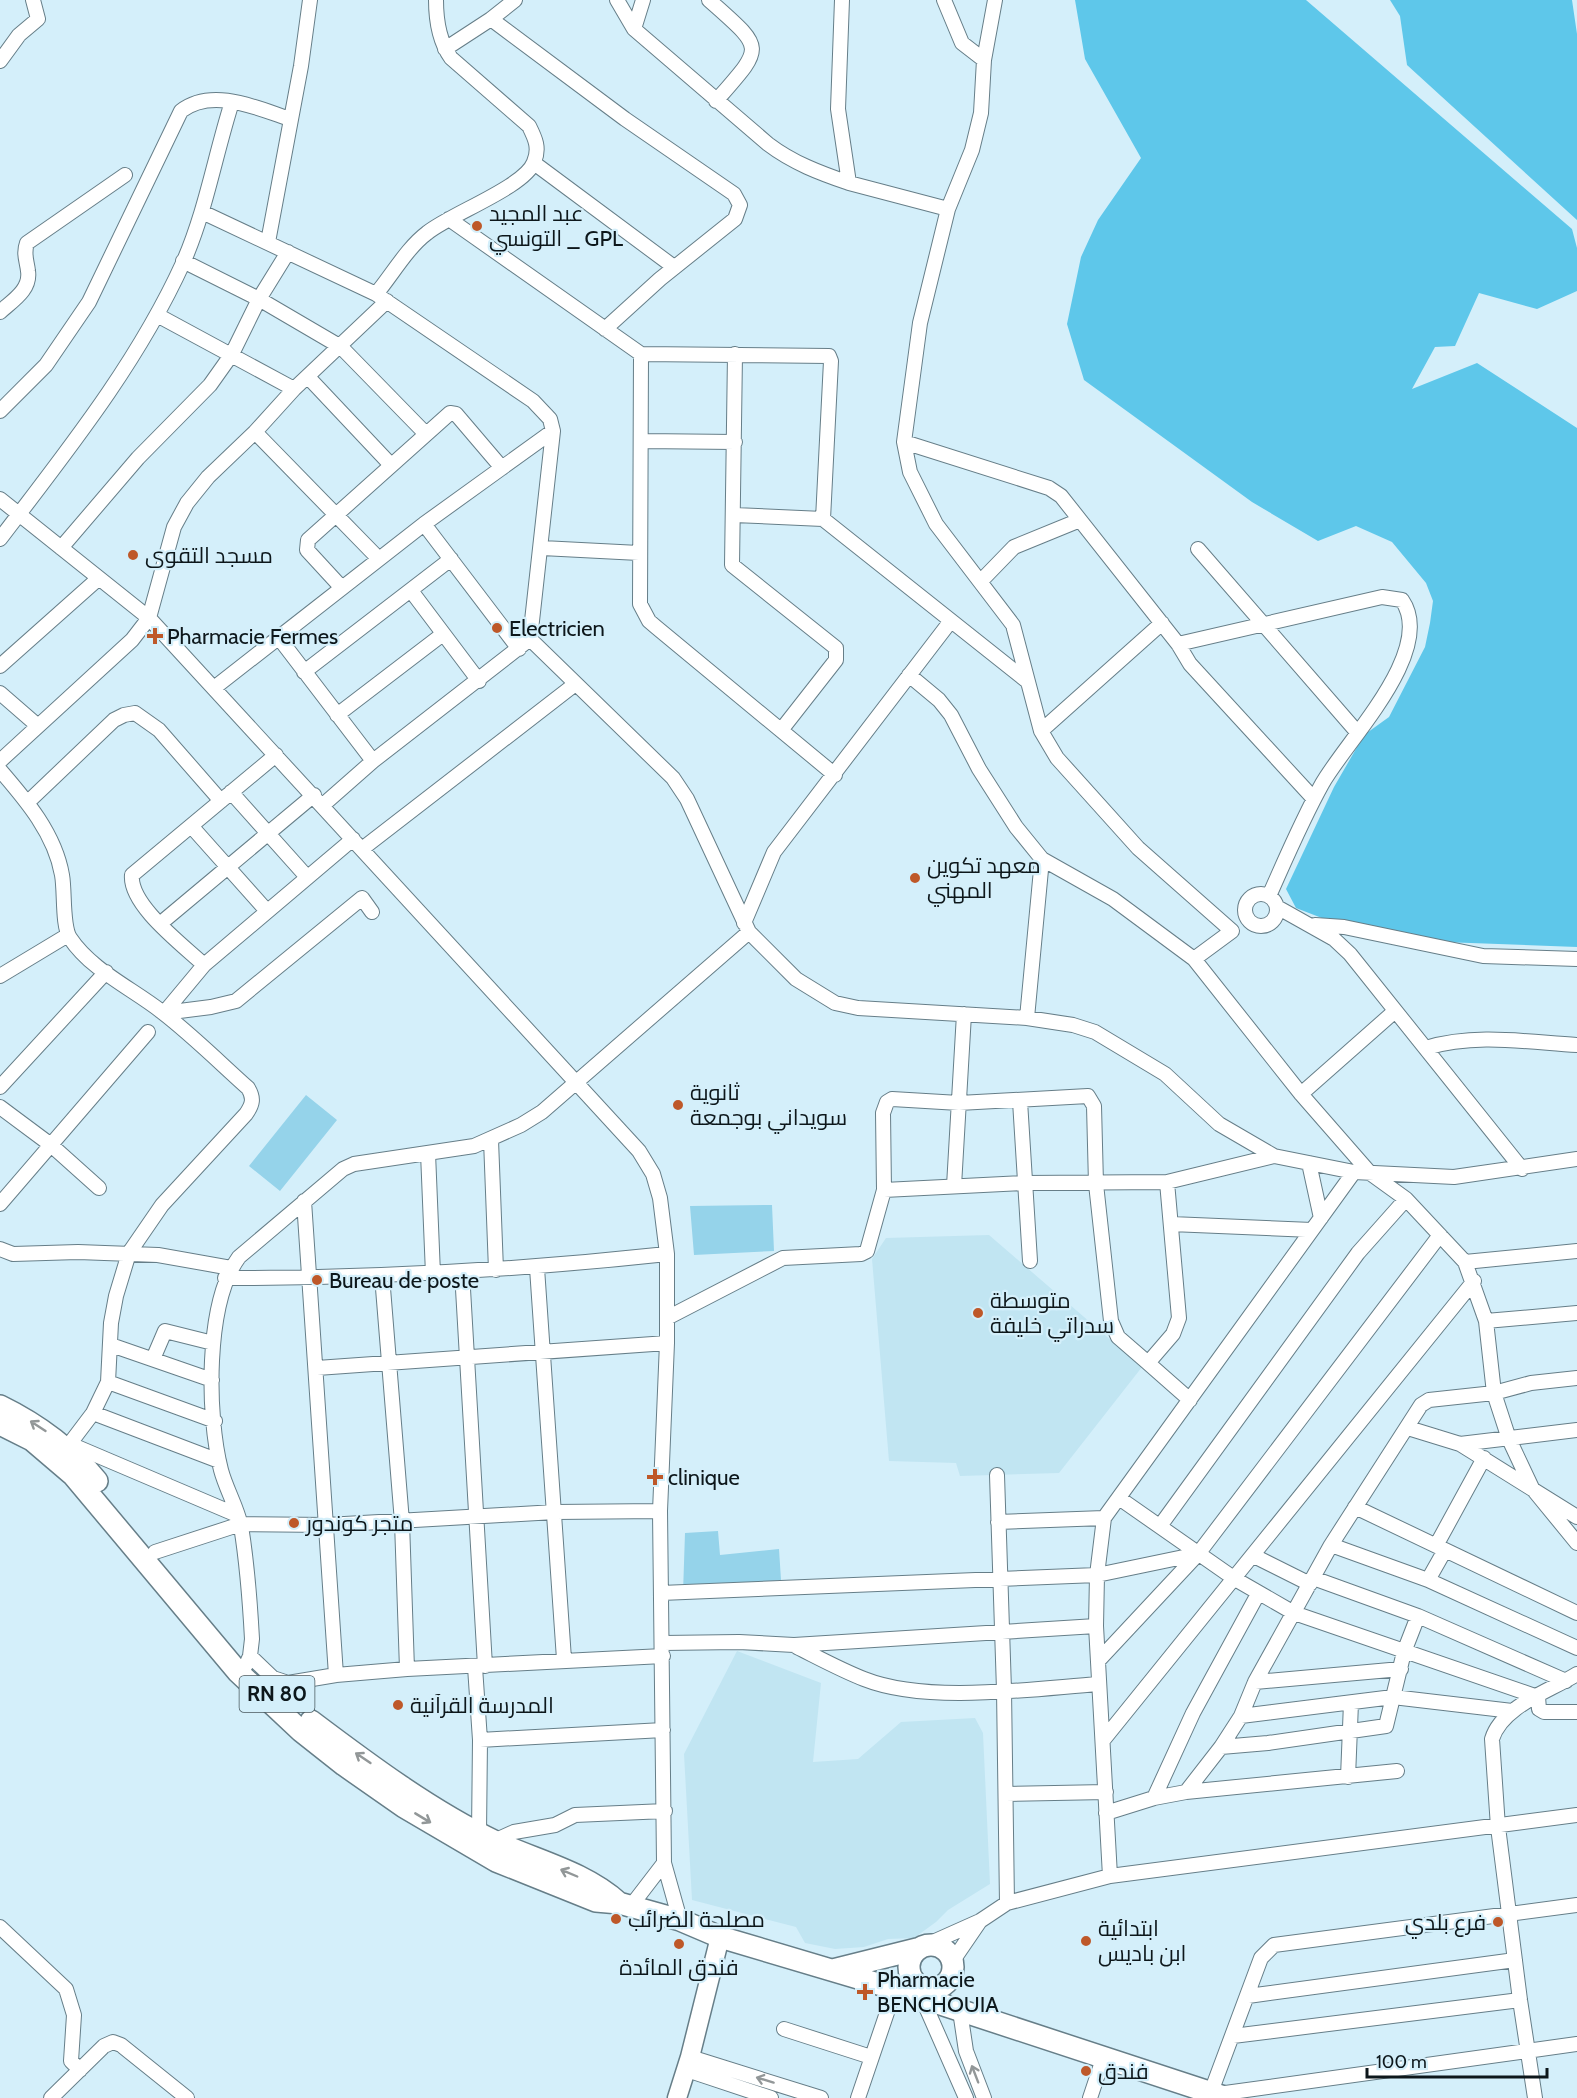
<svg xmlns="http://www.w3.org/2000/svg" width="1577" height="2098" font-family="Cabin,Cairo,sans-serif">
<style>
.built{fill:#c1e5f2}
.green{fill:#95d3ea}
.forest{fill:#5ec7ea}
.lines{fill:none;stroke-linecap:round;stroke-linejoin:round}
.street-casing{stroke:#667e88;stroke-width:16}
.secondary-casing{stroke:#667e88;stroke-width:21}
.primary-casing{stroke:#667e88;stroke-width:24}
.street{stroke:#fff;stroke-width:14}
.secondary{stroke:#fff;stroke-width:18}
.primary{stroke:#fff;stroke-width:21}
.oneway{stroke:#929798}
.poi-dot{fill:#be5829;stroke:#d4effa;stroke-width:2}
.labels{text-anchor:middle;stroke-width:4.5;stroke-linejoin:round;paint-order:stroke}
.shield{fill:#d4effa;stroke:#49585e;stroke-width:1.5}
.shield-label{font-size:21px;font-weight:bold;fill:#0d171b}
.poi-label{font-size:22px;fill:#0d171b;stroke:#d4effa;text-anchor:start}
</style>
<rect width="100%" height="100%" fill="#d4effa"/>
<!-- built -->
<path class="built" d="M 989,1235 L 1142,1367 L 1059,1473 L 960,1476 L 956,1463 L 889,1461 L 872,1259 L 886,1238 Z
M 737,1651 L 821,1683 L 813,1762 L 858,1759 L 901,1722 L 975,1718 L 983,1733 L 990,1884 L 948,1910 L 936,1922 L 914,1938 L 888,1939 L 864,1947 L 835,1949 L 805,1943 L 796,1927 L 692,1900 L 684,1754 Z"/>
<!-- green -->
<path class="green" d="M 306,1095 L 337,1120 L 280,1191 L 249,1166 Z
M 772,1205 L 774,1251 L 694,1255 L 690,1206 Z
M 718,1531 L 720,1555 L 779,1549 L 781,1580 L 683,1593 L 685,1533 Z"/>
<!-- forest -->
<path class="forest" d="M 1075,0 L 1306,0 L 1572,229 L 1577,248 L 1577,291 L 1537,309 L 1479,293 L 1455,346 L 1435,347 L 1412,389 L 1477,363 L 1577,428 L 1577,947 L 1443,942 L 1327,920 L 1296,908 L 1286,889 L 1334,787 L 1364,735 L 1389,717 L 1425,647 L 1430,623 L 1433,601 L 1426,583 L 1392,542 L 1356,526 L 1318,541 L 1252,502 L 1084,380 L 1067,324 L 1081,257 L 1098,220 L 1141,158 L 1085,59 Z
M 1390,0 L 1572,0 L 1577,34 L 1577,220 L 1407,65 L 1400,16 Z"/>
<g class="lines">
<defs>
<path id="street" d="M 617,0 L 634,29 L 768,144 C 793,163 820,173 849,183
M 709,0 C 765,50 765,45 716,101
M 842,0 L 838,109 L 849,183 L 948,209
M 944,0 L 962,43 L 984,60
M 995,0 L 984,60 L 981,113 L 972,150 L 948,209 L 920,323 L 904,442 L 910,472 L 936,524 L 1013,625 L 1041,731 L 1057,758 L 1138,848 L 1232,931 L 1194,959
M 491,19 L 515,0
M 634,29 L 643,0
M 445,49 L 491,19 L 625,119 L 734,194 L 740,205 L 735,219 L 660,279 L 605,329
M 0,61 L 19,35 L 38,19 L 33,0
M 534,163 L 674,267
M 202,212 L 376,294 L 533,401 L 550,419 L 553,431 L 530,639 L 373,761 L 323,805
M 449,219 L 641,354 L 640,604 L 649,621 L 656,627 L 835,775
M 268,242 L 301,66 L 310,0
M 183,261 L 259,299 L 341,347 L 425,433
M 376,294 C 392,275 407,248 427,233 C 450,214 525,187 534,162 C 540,148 535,138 529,126 L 451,58 C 439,41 436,21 436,0
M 0,312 C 12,301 31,290 28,271 C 27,261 23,254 27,243 L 125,175
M 157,315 L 294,389
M 641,354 L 829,356 L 831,361 L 823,519 L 734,515
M 735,354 L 732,565 L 836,648 L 836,660 L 782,729
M 308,377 L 390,464
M 0,411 L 46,365 L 89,302 L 181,111 C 212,87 257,108 290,119
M 255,432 L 379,559
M 642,441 L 735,442
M 904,442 L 1049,488 L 1061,496 L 1178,644 L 1190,664 L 1314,799
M 0,499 L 149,618 L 639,1151 L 653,1174 L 660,1198 L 667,1254 L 667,1343 L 660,1511 L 664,1863
M 823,519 L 1027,681
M 424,524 L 519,649
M 0,539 C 67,451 137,364 183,263 C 206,211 215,155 232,102
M 61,548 L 138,458 L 210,385 L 232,354 L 259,299 L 288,252
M 542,548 L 639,553
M 1198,549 L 1357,732
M 981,581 L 1014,547 L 1080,520
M 342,588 L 307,550 L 308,540 L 450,413 L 456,414 L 502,468
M 412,592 L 479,681
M 279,638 L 373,761
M 530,639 L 673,778 L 687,799 L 749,932 L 796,979 L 835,1003 L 858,1008 L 1027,1018 L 1073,1025 L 1095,1032 L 1165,1074 L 1219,1124 L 1274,1156 L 1354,1172 L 1454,1177 L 1577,1159
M 1178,644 L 1382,597 L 1402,600 C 1437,651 1346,741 1322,784 C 1302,820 1286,858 1269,896
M 0,666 L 99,578
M 304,672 L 451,559
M 909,675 L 939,700 L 951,715 L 979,769 L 1016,827 L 1042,859 L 1027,1018
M 214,688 L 424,524 L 553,431
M 0,693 L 38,726
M 337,715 L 443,634
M 1041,731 L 1162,623
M 0,761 L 132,640 L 149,618 L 174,527 L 187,503 L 208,477 L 255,432 L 294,389 L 387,301
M 0,770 C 26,800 55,834 62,875 C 65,891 62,926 70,938 C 91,970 133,989 162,1012 C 192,1035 220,1063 248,1088 C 254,1098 253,1104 246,1114 L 162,1205 L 129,1253 L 116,1296 L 111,1323 L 108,1382 L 93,1413 L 62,1454
M 231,792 L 307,877
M 28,802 L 114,720 L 124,715 L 135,713 L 159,730 L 221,801
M 192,827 L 266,910
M 353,839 L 204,965 L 164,1013 L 211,1007 L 236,1001 L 362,898 L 372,912
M 362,849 L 574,685
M 1042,859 L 1113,899 L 1194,959 L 1301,1094 L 1370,1173 L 1406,1199 L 1465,1262 L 1486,1321 L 1494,1393 L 1509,1439 L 1532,1488 L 1577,1543
M1245 910a16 16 0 1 1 32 0a16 16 0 1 1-32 0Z
M 1277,907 L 1334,939 L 1350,954 L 1522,1169
M 161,923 L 314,795
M 744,923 L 774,852 L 950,622
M 1315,925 L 1344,927 L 1483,956 L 1577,959
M 204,965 C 183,945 129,905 132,875 L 276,755
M 0,976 L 68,935
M 1426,1048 C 1475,1033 1527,1042 1577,1045
M 0,1087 L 106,972
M 1301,1094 L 1395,1011
M 1020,1101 L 1030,1261
M 0,1107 L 51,1145 L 99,1188
M 491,1140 L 496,1270
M 428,1153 L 433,1274
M 1309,1163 L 1321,1218
M 1167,1182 L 1179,1318 L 1173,1334 L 1148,1363 L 1190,1400
M 954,1186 L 964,1014
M 884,1190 L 1025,1183 L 1167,1182 L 1274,1156
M 304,1201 L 336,1675
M 0,1204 L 148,1032
M 1171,1224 L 1312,1230
M 0,1249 L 13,1254 L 78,1252 L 158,1255 L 231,1268
M 1465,1262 L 1577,1251
M 537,1268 L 564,1659
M 462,1272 L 485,1666
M 382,1276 L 402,1522 L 407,1669
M 225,1278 C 373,1278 520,1270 667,1254
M 667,1318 L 783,1258 L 861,1254 L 867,1251 L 884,1190 L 883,1113 L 887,1102 L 892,1099 L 959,1103 L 1088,1096 L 1094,1106 L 1096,1184 L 1111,1321 L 1118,1337 L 1148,1363
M 1486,1321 L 1577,1313
M 111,1345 L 212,1380
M 153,1359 L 165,1331 L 213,1343
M 317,1368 L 667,1343
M 108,1382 L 215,1421
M 93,1413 L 219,1461
M 1408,1428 L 1460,1444
M 1577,1430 L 1460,1444 L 1577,1517
M 70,1444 L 237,1515
M 997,1475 L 1004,1690 L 1007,1903
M 1119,1498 L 1235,1579 L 1294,1613 L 1538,1697 L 1539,1709 L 1544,1712 L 1577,1712
M 1355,1507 L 1577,1613
M 1104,1518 L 1097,1575 L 1096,1626 L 1110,1876
M 998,1522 L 1104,1518 L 1354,1172
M 1160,1526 L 1358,1253 L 1406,1199
M 1437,1544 L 1484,1458
M 1331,1545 L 1428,1580 L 1577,1648
M 155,1552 L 241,1524 L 327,1525 L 555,1512 L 660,1511
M 1254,1556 L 1310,1584
M 1313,1578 L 1418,1616 L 1566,1681
M 1428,1580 L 1445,1550
M 661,1593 L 1097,1575 L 1198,1554
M 663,1643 L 739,1642 L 794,1645 L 1096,1626
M 797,1647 C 819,1658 841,1670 864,1679 C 927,1704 1030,1689 1098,1684
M 250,1656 L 273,1678 L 288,1683 L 336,1675 L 407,1669 L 663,1656
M 1098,1661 L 1198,1554 L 1440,1235
M 246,1665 L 250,1656 L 252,1639 C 250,1602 247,1563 241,1526 C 237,1507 226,1489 221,1470 C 207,1416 205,1303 239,1257 L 343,1169 L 354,1164 L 474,1146 L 521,1125 L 542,1112 L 749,932
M 475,1667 L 480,1740 L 479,1833
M 1255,1682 L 1401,1669
M 1241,1716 L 1393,1697 L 1512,1711
M 1104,1739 L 1474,1281
M 480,1740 L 663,1730
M 1221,1747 L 1268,1743 L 1386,1726 L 1404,1652 L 1418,1616
M 1348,1777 L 1351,1703
M 1186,1792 L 1221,1747 L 1241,1716 L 1255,1682 L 1331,1545 L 1421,1405 L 1429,1400 L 1494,1393 L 1531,1383 L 1577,1378
M 1006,1794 L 1106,1792
M 1154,1798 L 1193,1713 L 1258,1594
M 1106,1813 L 1154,1798 L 1186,1792 L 1397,1771
M 494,1841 L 514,1832 L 555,1825 L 575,1815 L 665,1811
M 631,1906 L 664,1863 L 680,1920
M 0,1927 L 66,1989 L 74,2015 L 71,2061 L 80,2070
M 924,1946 L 980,1921 L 1007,1903 L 1110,1876 L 1577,1815
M 952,1962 L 980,1921
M 1248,1996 L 1515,1960
M 922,1998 L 966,2098
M 960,2011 L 966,2051 L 984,2098
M 784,2029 L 871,2057
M 1233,2036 L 1520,2000
M 690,2057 L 821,2098
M 687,2070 L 771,2098
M 1211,2092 L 1261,1958 L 1274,1945 L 1577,1905
M 1218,2094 L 1577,2044
M 51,2098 L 104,2046 L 113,2042 L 121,2045 L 187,2098
M 858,2098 L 895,1989
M 1090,2098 L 1103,2059
M 1535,2098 L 1520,2000 L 1498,1827 L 1492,1739 C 1502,1706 1550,1691 1577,1674"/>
<path id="secondary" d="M 677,2098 L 690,2057 L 720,1937"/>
<path id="primary" d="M 0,1406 C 39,1425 70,1448 97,1481
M 0,1424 L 32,1440 L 73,1475 L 238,1672 L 301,1731 L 344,1765 L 404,1807 L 496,1861 L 596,1901 L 619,1903 L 680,1920 L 720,1937 L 895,1989 L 1227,2098
M 311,1721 C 368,1764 431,1811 496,1842 C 537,1861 585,1872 619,1903
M909 1967a22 22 0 1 1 44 0a22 22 0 1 1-44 0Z
M 833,1970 L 917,1949"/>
</defs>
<!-- street casing -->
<use href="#street" class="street-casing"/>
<!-- secondary casing -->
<use href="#secondary" class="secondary-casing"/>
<!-- primary casing -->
<use href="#primary" class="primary-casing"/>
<!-- street -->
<use href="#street" class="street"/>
<!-- secondary -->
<use href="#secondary" class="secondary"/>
<!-- primary -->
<use href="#primary" class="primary"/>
</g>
<!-- one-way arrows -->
<defs><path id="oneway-shaft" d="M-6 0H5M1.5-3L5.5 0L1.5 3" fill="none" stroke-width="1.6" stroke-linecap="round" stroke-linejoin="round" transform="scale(1.5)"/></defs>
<g class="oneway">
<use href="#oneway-shaft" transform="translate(38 1426) rotate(-147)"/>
<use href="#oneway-shaft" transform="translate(363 1758) rotate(-146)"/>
<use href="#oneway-shaft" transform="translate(423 1818) rotate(31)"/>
<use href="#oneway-shaft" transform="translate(569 1873) rotate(-157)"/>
<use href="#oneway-shaft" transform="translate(975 2074) rotate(-111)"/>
<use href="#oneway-shaft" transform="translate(765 2080) rotate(-163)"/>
</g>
<!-- markers -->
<g class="poi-dot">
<circle cx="477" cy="226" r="6"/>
<circle cx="133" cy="555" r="6"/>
<circle cx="497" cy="628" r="6"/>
<path d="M152 627h6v6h6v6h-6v6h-6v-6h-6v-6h6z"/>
<circle cx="915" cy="878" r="6"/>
<circle cx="678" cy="1105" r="6"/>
<circle cx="317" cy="1280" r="6"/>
<circle cx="978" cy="1313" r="6"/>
<path d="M652 1468h6v6h6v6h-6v6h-6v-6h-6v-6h6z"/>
<circle cx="294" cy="1523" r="6"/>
<circle cx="398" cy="1705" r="6"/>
<circle cx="616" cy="1919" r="6"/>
<circle cx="1498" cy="1922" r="6"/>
<circle cx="1086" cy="1941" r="6"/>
<circle cx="679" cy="1944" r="6"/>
<path d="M862 1983h6v6h6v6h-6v6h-6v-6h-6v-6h6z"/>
<circle cx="1086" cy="2071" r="6"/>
</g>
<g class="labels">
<!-- shield labels -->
<rect class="shield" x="239.5" y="1676" width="75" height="36" rx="4.5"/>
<g class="shield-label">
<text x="277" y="1701">RN 80</text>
</g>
<!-- poi labels -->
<g class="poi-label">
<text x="489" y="221">عبد المجيد<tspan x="489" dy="25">التونسي _ GPL</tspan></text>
<text x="145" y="563">مسجد التقوى</text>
<text x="509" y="636">Electricien</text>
<text x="167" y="644">Pharmacie Fermes</text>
<text x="927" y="873">معهد تكوين<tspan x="927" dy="25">المهني</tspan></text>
<text x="690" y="1100">ثانوية<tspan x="690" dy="25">سويداني بوجمعة</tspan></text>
<text x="329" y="1288">Bureau de poste</text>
<text x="990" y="1308">متوسطة<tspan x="990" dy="25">سدراتي خليفة</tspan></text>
<text x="668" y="1485">clinique</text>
<text x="306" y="1531">متجر كوندور</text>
<text x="410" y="1713">المدرسة القرآنية</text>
<text x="628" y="1927">مصلحة الضرائب</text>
<text x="1486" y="1930" text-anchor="end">فرع بلدي</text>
<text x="1098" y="1936">ابتدائية<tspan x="1098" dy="25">ابن باديس</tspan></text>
<text x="679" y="1975" text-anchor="middle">فندق المائدة</text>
<text x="877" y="1987">Pharmacie<tspan x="877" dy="25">BENCHOUIA</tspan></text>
<text x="1098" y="2079">فندق</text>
</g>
</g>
<!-- scale -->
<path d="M1367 2068v9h180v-9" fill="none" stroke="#0d171b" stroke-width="3"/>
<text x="1376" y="2068" font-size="18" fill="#0d171b" stroke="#d4effa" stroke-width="4.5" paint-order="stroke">100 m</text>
</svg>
